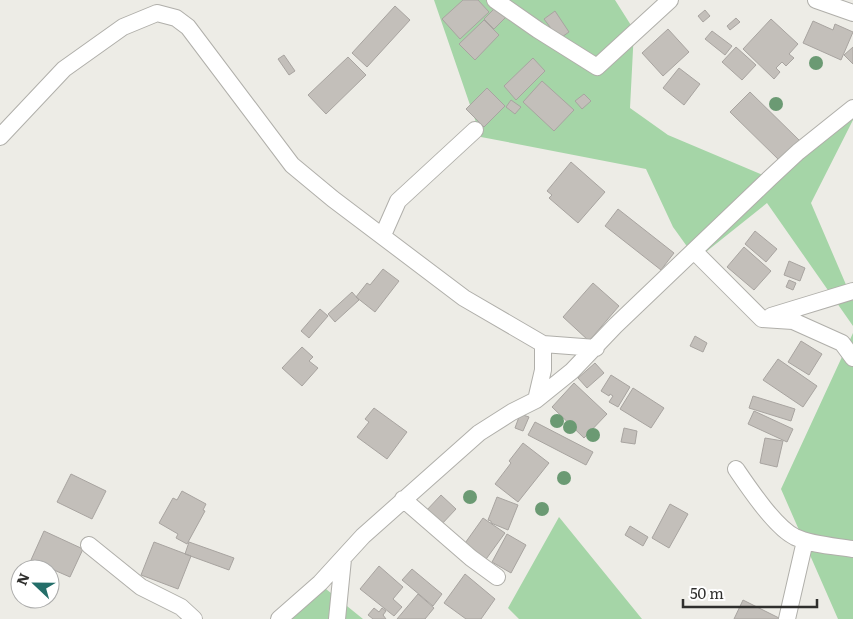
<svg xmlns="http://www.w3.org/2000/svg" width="853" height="619" font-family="Literata,serif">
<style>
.green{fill:#a5d5a7}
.building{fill:#c3bfba;stroke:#a8a4a0}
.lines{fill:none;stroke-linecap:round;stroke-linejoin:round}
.street-casing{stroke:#b0afaa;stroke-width:18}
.street{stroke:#fff;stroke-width:16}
.tree{fill:#6b9a73}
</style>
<rect width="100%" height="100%" fill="#edece6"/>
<!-- green -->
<path class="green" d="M 434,0 L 615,0 L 634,30 L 630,108 L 668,135 L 770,178 L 853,108 L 853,120 L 811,203 L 853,301 L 853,326 L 767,203 L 612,327 L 691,252 L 673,227 L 646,169 L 481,137 Z
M 853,333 L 853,619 L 838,619 L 781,489 Z
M 559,517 L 642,619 L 519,619 L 508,608 Z
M 321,585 L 363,619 L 284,619 Z"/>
<!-- building -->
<path class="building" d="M 463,0 L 478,0 L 489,12 L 460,39 L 442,19 Z
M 395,6 L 410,20 L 367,67 L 352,53 Z
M 496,7 L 506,17 L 494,29 L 484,19 Z
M 705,10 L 710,16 L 703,22 L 698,16 Z
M 555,11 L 569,32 L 559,39 L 544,19 Z
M 736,18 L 740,22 L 730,30 L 727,26 Z
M 771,19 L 798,44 L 789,54 L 794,58 L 786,66 L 782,62 L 776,68 L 780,72 L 774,79 L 743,49 Z
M 484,20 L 499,35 L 475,60 L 459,44 Z
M 813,21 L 833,30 L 835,24 L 853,32 L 841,60 L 803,43 Z
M 668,29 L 689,52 L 663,76 L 642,53 Z
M 712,31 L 732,46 L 725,55 L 705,39 Z
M 736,47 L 756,65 L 742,80 L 722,62 Z
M 853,47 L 853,64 L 844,55 Z
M 284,55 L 295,71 L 289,75 L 278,59 Z
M 348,57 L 366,75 L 326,114 L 308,95 Z
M 533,58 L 545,71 L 516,100 L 504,86 Z
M 679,68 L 700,84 L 684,105 L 663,88 Z
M 542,81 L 574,110 L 554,131 L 523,102 Z
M 487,88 L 505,106 L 484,127 L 466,109 Z
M 750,92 L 800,141 L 780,161 L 730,112 Z
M 584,94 L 591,101 L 582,109 L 575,101 Z
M 511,100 L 521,107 L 515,114 L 506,107 Z
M 571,162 L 605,192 L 578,223 L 549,198 L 552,195 L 547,191 Z
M 618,209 L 674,253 L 661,270 L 605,226 Z
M 755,231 L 777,249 L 766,262 L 745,244 Z
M 744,247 L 771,271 L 754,290 L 727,267 Z
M 789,261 L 805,268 L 800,281 L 784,275 Z
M 383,269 L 399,281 L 375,312 L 356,297 L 367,283 L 370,285 Z
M 789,280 L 796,283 L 793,290 L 786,287 Z
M 593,283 L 619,306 L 589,341 L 563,317 Z
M 352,292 L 359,300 L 335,322 L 328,314 Z
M 320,309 L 328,316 L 309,338 L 301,331 Z
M 695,336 L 707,343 L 703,352 L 690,346 Z
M 801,341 L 822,354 L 809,375 L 788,362 Z
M 302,347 L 313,357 L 309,361 L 318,368 L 302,386 L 282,368 Z
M 778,359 L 817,386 L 803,407 L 763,380 Z
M 595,363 L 604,373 L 587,388 L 578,378 Z
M 611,375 L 630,387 L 618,407 L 609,402 L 613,396 L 610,394 L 609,396 L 601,391 Z
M 574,383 L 607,414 L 584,438 L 552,407 Z
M 633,388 L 664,408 L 651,428 L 620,409 Z
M 753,396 L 795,409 L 791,421 L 749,408 Z
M 374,408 L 407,432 L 387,459 L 357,437 L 369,422 L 365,419 Z
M 754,411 L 793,429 L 787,442 L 748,424 Z
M 520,414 L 529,417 L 523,431 L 515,428 Z
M 535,422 L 593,452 L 586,465 L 528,435 Z
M 624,428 L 637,431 L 635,444 L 621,442 Z
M 765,438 L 783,441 L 777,467 L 760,463 Z
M 523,443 L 549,463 L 518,502 L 495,484 L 511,463 L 509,461 Z
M 71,474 L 106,491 L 92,519 L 57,502 Z
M 182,491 L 206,504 L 203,510 L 205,511 L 187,544 L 176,538 L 178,534 L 159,523 L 173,498 L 177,500 Z
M 441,495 L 456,509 L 440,526 L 425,512 Z
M 497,497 L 518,505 L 508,530 L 491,523 L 491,521 L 488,520 Z
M 670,504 L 688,514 L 669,548 L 652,538 Z
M 483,518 L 505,533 L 484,562 L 463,546 Z
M 630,526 L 648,537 L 643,546 L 625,535 Z
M 44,531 L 83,549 L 70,577 L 31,560 Z
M 507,534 L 526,545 L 511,573 L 492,562 Z
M 154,542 L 191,556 L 178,589 L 141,575 Z
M 189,542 L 234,558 L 229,570 L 185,554 Z
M 379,566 L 403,587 L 393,599 L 402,607 L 394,616 L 360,589 Z
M 412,569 L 442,594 L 433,606 L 402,580 Z
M 465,574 L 495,599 L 481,619 L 466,619 L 444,603 Z
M 418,594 L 434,608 L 425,619 L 397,619 Z
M 743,600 L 781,619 L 734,619 Z
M 374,608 L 379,612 L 382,608 L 386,611 L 383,615 L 386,619 L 373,619 L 368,615 Z"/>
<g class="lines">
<defs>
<path id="street" d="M 495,0 L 538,30 L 597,67 L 670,0
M 816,0 L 853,13
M 0,137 L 64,69 L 123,27 L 157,13 L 176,18 L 188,27 L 292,165 L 333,199 L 464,298 L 543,344 L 596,348
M 383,235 L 398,201 L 475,130
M 694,251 L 762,319 L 793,321 L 842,343 L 853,358
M 771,316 L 853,291
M 536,400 L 543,370 L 543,344
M 736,469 C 749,488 775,527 795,537 C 812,545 834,546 853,549
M 403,499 L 471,558 L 497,577
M 89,545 L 141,587 L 181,607 L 194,619
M 279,619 L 320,583 L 363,536 L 479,433 L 512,412 L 536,400 L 572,371 L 615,326 L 770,178 L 798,152 L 853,108
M 337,619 L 343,559
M 787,619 L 805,541"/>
</defs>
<!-- street casing -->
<use href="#street" class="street-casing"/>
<!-- street -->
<use href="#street" class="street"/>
</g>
<!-- trees -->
<g class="tree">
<circle cx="816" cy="63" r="7"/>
<circle cx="776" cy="104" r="7"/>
<circle cx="557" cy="421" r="7"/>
<circle cx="570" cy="427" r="7"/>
<circle cx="593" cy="435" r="7"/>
<circle cx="564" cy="478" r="7"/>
<circle cx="470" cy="497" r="7"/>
<circle cx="542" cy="509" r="7"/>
</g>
<!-- north arrow -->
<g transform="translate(35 584) rotate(292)"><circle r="24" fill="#ffffff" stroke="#acacab"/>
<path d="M0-4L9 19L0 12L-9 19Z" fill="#246e69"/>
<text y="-8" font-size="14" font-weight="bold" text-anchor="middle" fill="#2f2f2d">N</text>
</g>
<!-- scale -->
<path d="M683 599v8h134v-8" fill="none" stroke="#2f2f2d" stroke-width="2.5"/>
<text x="690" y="599" font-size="15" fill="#2f2f2d" stroke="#ffffff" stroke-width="4" paint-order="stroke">50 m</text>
</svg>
